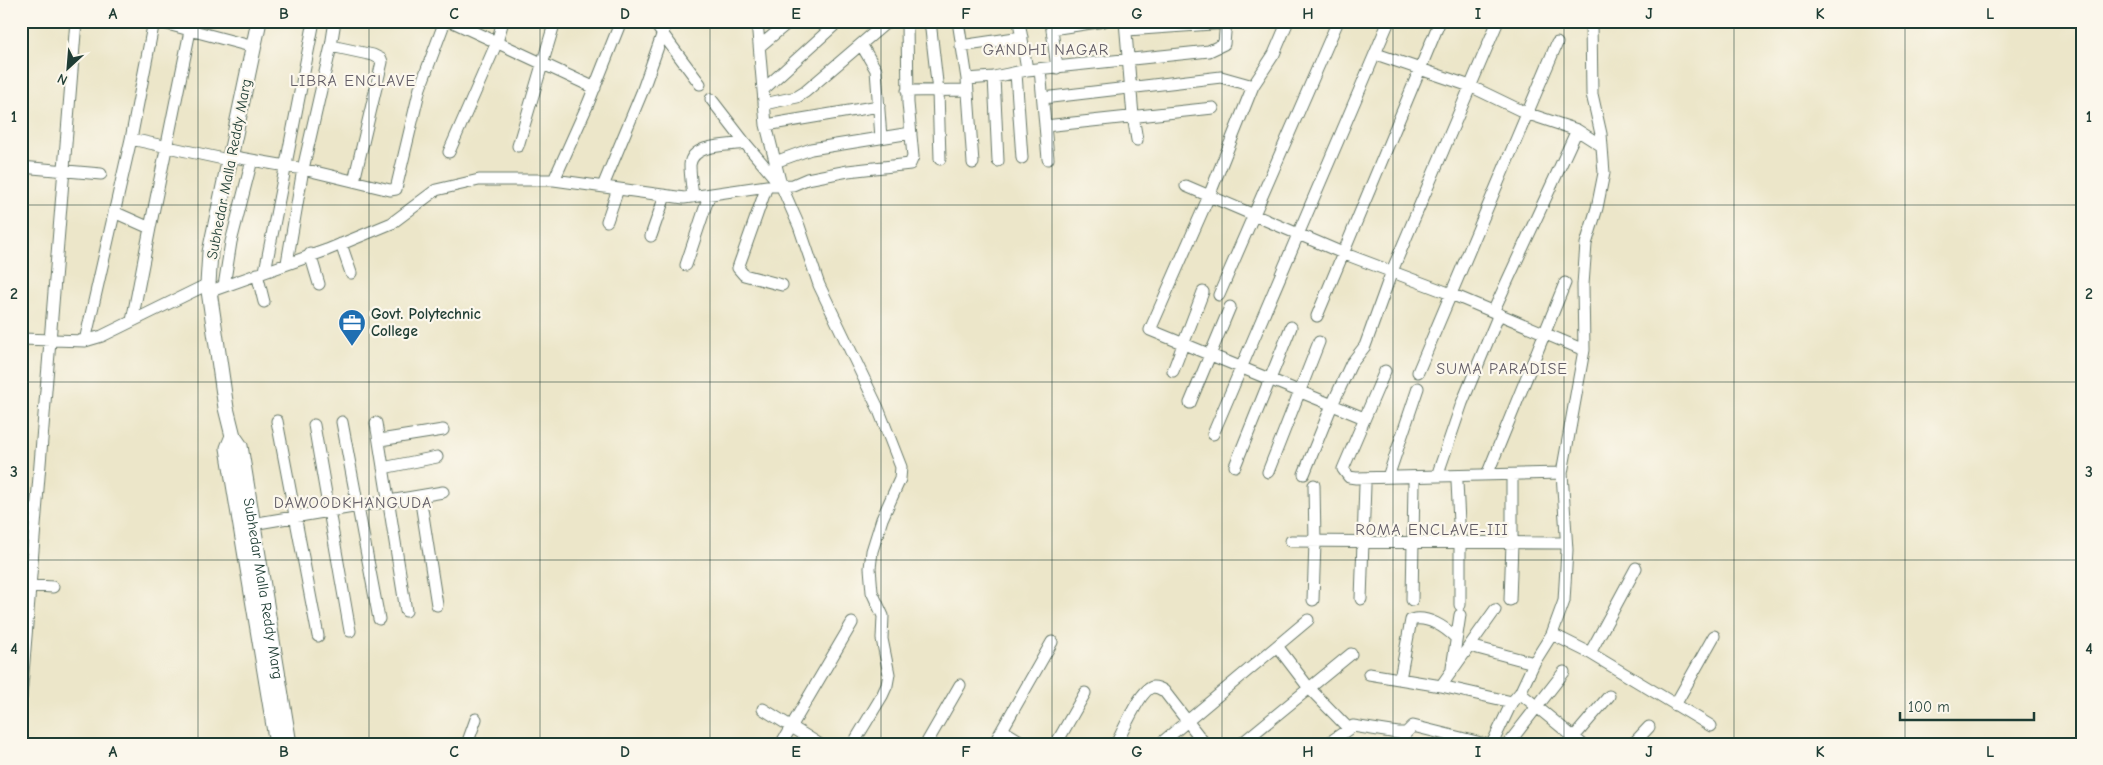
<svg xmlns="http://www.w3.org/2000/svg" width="2103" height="765" font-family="'Comic Neue',sans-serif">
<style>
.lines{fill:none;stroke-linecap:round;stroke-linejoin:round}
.street-casing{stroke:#677868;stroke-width:13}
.secondary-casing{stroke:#677868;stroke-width:17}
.street{stroke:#fff;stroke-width:11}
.secondary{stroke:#fff;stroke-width:15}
.grid{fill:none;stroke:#1f3d34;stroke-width:1;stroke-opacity:0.55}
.labels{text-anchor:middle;stroke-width:4.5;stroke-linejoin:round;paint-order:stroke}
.street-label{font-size:15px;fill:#1f3d34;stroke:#fbf7ec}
.poi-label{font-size:15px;font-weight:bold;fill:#1f3d34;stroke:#fbf7ec;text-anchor:start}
.neighbourhood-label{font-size:16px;letter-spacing:1px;fill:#635e67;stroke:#fbf7ec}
.neatline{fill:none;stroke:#1f3d34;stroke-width:2}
.grid-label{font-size:16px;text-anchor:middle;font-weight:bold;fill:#1f3d34}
</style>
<rect width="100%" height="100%" fill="#fbf7ec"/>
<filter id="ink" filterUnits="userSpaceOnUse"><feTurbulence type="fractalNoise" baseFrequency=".02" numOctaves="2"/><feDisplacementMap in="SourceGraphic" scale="10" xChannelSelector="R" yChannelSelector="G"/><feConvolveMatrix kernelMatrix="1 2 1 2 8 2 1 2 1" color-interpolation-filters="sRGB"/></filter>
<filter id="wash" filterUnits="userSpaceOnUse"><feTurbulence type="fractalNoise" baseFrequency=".0096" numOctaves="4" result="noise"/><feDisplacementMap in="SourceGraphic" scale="20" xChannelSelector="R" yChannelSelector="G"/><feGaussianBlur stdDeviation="1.12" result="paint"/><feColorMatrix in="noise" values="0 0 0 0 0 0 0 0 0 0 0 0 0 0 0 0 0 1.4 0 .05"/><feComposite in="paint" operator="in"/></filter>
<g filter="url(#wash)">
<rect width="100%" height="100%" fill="#ece6c9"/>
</g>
<g filter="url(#ink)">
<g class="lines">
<defs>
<path id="street" d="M 156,21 L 254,47
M 451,21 L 595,88
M 653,21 L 700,84
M 757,21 L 766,125 L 781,185 L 799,226 L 819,285 L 878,408 L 901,467 L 900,479 L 882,519 L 872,551 L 870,568 L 872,592 L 883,616 L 882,639 L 889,674 L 887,685 L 882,696 L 853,744
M 930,21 L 938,91 L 940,159
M 958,21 L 967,79 L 973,163
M 1019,21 L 1027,70
M 1125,21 L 1133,116 L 1137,140
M 1288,21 L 1274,54 L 1253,86 L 1209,196 L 1150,330 L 1364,418
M 1051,22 L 1057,68
M 1052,29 L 1104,21
M 1127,30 L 1226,23
M 861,44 L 876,70 L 881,138
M 331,46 L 373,55 L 381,59 L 382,62 L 354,181
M 760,46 L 790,21
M 961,46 L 1022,37
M 1376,54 L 1470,86 L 1526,113 L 1577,130 L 1602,146
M 1040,69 L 1048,159
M 1016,73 L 1022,158
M 994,77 L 998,161
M 967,79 L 994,77 L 1027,70 L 1209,51 L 1224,44 L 1226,21
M 764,89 L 839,21
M 907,91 L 967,90
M 1043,98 L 1221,77 L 1253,86
M 711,99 L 745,143 L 778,182
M 764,104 L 797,97 L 805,92 L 888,21
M 766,125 L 879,106
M 1045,126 L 1213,108
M 131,139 L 228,160
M 518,146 L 555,21
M 449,152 L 497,42 L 503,21
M 229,156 L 303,169 L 390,190 L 396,189 L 420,88 L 445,21
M 775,162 L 811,149 L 911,133
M 21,167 L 101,174
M 554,180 L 588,104 L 621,21
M 603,186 L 642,92 L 667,21
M 767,186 L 738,268 L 744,275 L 782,285
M 1186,186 L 1345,254 L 1451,294 L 1584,350
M 693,197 C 692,187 690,175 690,165 C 692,143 728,146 745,143
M 114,212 L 150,228 L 192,21
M 607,221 L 618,189
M 651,236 L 665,196
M 341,244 L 351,273
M 310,254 L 319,284
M 287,263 L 303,169 L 331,46 L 335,21
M 686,265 L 709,196
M 265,271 L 314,21
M 257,274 L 264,302
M 224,286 L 231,242 L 252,160
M 208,292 L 327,250 L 392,223 L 436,190 L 479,180 L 554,180 L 684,198 L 767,186 L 793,185 L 807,179 L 848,171 L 910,164 L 913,157 L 908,103 L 907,21
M 1219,295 L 1338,21
M 1493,312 L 1577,130
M 1317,316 L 1440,21
M 132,321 L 150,228
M 21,339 L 85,341 L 102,336 L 208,284
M 85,341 L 131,139 L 154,21
M 1173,371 L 1203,292
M 1385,371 L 1343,469 L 1349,477 L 1356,478 L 1562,473
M 1418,372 L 1557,43
M 1190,403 L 1230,307
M 277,421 L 318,636
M 342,422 L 379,619
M 376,423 L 406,611
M 314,425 L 350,631
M 1213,434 L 1389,21
M 380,440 L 443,430
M 1235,466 L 1291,327
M 383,468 L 437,457
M 1268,472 L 1319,342
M 1304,474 L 1332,405 L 1351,364 L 1365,346 L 1392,271 L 1498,21
M 1487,475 L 1565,283
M 1437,476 L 1462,403 L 1499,314
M 1388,477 L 1418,388
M 1457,482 L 1460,543 L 1460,605
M 420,496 L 437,605
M 252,524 L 443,492
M 1291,541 L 1566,543
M 21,585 L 53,587
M 1361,599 L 1365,485
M 1313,600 L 1315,542 L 1314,485
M 1412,600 L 1414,482
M 1510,600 L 1512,543 L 1512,481
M 1552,634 L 1590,653 L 1711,726
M 1277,646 L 1309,688 L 1348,728
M 1470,646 L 1534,663
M 1590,653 L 1636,568
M 1452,668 L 1460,615
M 1369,674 L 1441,686 L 1512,702
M 1400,679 L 1411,620 C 1427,615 1445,627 1456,638
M 1441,686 L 1495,610
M 1520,693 L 1582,744
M 21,698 L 76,21
M 1675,705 L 1714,636
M 763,709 L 819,744
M 1002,730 L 1025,744
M 467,744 L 476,719
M 781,744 L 852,623
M 926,744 L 960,685
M 994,744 L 1052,642
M 1056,744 L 1085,693
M 1116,744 C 1123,732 1140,689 1153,687 C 1158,687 1161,689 1164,691 L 1205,744
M 1160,744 L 1308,620
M 1241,744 L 1351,654
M 1327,744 L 1353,726 L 1398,733 L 1406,733 L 1413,726 L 1485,744
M 1492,744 L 1512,702 L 1520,693 L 1535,661 L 1552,634 L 1564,601 L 1567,550 L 1562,473 L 1584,350 L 1583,285 L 1586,244 L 1597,208 L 1604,173 L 1601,134 L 1592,94 L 1591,21
M 1508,744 L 1564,672
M 1568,744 L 1609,696
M 1633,744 L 1649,727"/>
<g id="secondary">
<path id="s1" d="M 259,21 L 210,252 L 208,284 L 226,408 L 233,436 L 240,446 L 289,744"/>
<path d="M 233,436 L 228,448 L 277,744"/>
</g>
</defs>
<!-- street casing -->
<use href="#street" class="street-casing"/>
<!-- secondary casing -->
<use href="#secondary" class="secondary-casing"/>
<!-- street -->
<use href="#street" class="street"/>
<!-- secondary -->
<use href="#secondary" class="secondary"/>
</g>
</g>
<!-- grid -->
<path class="grid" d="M 198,21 L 198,744M 369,21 L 369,744M 540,21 L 540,744M 710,21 L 710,744M 881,21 L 881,744M 1052,21 L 1052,744M 1222,21 L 1222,744M 1393,21 L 1393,744M 1564,21 L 1564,744M 1734,21 L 1734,744M 1905,21 L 1905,744M 21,205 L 2082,205M 21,382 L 2082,382M 21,560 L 2082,560"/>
<!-- icons -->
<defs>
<symbol id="office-pin" viewBox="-11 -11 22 30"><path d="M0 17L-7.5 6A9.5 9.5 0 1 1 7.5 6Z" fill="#1f6fb2" stroke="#fbf7ec"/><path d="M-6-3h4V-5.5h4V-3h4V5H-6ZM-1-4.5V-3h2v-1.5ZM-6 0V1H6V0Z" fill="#fff"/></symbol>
</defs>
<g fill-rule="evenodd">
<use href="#office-pin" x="336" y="307" width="32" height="43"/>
</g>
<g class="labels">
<!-- street labels -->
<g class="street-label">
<text transform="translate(229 169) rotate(-79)" y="5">Subhedar Malla Reddy Marg</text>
<text dy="5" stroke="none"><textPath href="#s1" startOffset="579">Subhedar Malla Reddy Marg</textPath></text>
</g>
<!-- poi labels -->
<g class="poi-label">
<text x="371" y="319">Govt. Polytechnic<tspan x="371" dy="17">College</tspan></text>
</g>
<!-- neighbourhood labels -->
<g class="neighbourhood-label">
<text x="1046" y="55">GANDHI NAGAR</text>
<text x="353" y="86">LIBRA ENCLAVE</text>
<text x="1502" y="374">SUMA PARADISE</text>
<text x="353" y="508">DAWOODKHANGUDA</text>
<text x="1432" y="535">ROMA ENCLAVE-III</text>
</g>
</g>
<!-- margin -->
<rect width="2103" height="765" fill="none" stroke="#fbf7ec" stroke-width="55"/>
<!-- north arrow -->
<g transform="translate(68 68) rotate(206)" stroke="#fbf7ec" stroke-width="4" paint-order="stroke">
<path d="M0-4L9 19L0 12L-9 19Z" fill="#1f3d34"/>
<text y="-8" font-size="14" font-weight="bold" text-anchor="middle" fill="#1f3d34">N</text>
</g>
<!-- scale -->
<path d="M1900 712v8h134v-8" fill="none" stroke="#1f3d34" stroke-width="2.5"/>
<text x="1908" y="712" font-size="15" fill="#1f3d34" stroke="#fbf7ec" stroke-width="4" paint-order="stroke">100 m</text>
<rect x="28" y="28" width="2048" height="710" class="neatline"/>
<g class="grid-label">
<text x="113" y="19">A</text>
<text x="284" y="19">B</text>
<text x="454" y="19">C</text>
<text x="625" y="19">D</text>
<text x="796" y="19">E</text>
<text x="966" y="19">F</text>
<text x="1137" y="19">G</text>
<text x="1308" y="19">H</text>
<text x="1478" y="19">I</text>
<text x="1649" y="19">J</text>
<text x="1820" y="19">K</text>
<text x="1990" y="19">L</text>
<text x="14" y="122">1</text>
<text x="2089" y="122">1</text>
<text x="14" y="299">2</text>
<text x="2089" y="299">2</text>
<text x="14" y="477">3</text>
<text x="2089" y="477">3</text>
<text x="14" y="654">4</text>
<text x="2089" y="654">4</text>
<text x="113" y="757">A</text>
<text x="284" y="757">B</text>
<text x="454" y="757">C</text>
<text x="625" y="757">D</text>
<text x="796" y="757">E</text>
<text x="966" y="757">F</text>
<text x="1137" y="757">G</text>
<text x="1308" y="757">H</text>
<text x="1478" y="757">I</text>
<text x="1649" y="757">J</text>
<text x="1820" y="757">K</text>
<text x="1990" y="757">L</text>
</g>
</svg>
